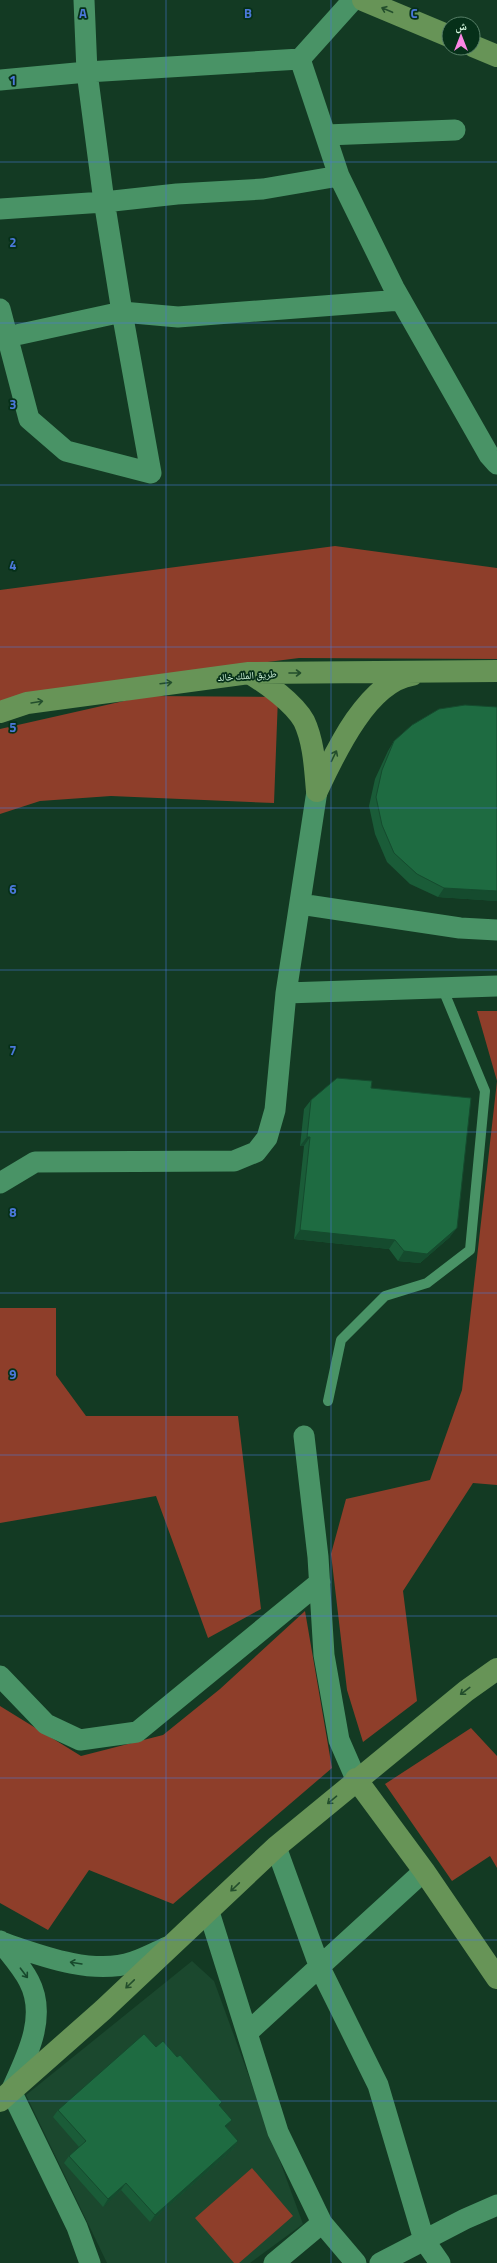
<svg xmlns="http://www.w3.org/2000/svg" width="497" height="2263" font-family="'Titillium Web','Noto Naskh Arabic',sans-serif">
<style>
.built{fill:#1b482e}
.green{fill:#8e3e2a}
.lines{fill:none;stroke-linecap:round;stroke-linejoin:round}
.lane{stroke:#499366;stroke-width:10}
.street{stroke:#499366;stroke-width:21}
.secondary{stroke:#679457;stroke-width:22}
.wall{fill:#1a5c38}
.shaded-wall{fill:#154b2e}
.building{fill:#1e6b41;stroke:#154b2e}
.oneway{stroke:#234e2c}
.oneway2{stroke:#17492c}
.grid{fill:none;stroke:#4b78da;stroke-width:1;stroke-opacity:0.55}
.labels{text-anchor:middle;stroke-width:3.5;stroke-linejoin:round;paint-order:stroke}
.street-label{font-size:10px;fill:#d4f8df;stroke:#063019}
.grid-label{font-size:13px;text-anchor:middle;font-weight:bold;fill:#4b78da;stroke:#063019;stroke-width:3.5;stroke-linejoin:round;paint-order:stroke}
</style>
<rect width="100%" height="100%" fill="#133a23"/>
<!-- built -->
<path class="built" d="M 192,1961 L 214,1981 L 303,2224 L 250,2263 L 107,2263 L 26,2095 Z"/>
<!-- green -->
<path class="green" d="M 335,546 L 497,568 L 497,659 L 299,658 L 113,682 L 0,705 L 0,590 Z
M 146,696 L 278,697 L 274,803 L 111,796 L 40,801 L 0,814 L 0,729 Z
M 477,1011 L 497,1011 L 497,1485 L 473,1483 L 403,1591 L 417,1701 L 363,1742 L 347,1690 L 331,1554 L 346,1499 L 430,1480 L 462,1390 L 497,1081 Z
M 0,1308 L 56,1308 L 56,1375 L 86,1416 L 238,1416 L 261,1609 L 208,1638 L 156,1496 L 0,1523 Z
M 305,1611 L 332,1768 L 173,1904 L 89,1870 L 48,1930 L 0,1903 L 0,1706 L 81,1756 L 163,1735 L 220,1689 Z
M 471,1728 L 497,1756 L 497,1868 L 490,1856 L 452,1881 L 385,1784 Z
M 252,2168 L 293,2216 L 239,2263 L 234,2263 L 195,2218 Z"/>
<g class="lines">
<!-- lane -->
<path class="lane" d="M 328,1401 L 341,1340 L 385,1296 L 427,1283 L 470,1250 L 485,1091 L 442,987"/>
<!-- street -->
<path class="street" d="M 300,59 L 353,0
M 0,80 L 87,72 L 300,59 L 339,176 L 394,288 L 489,455 L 497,464
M 326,135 L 455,130
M 0,209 L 104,202 L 177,194 L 263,189 L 339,176
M 0,309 L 29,419 L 66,451 L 151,473 L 122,312 L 178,317 L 401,300
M 7,337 L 122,312 L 103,194 L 87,72 L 84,0
M 300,904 L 460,928 L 497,930
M 286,993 L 497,986
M 0,1183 L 35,1162 L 234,1161 L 256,1152 L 267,1138 L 275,1110 L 286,993 L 317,791
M 304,1436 L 318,1557 L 324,1655 L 339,1740 L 356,1779
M 0,1676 L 46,1724 L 80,1740 L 137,1732 L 320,1582
M 276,1847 L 320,1968 L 378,2085 L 424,2240 L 440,2263
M 209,1912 L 278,2132 L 322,2223 L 356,2263
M 0,1941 C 9,1953 22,1967 29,1981 C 48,2017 26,2058 11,2091 L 77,2227 L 90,2263
M 1,1942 C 39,1955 93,1976 133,1962 C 145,1958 156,1952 167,1947
M 247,2033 L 424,1871
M 274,2263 L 322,2223
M 380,2263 L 465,2219 L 497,2205"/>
<!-- secondary -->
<path class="secondary" d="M 363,0 L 449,36
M 473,46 L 497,56
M 249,673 C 266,683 294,703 304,721 C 314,742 315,769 317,791
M 0,712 L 27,703 L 249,673 L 497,671
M 317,791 C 334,755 367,682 412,675
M 356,1779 L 424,1871 L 497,1978
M 0,2101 L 103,2010 L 276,1847 L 466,1691 L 497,1669"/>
</g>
<!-- wall -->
<path class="wall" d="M 394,741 L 497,901 L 438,897 L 410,884 L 387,862 L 375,834 L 369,806 L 375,779 L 388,751 Z
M 371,1088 L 450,1237 L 420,1263 L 398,1261 L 389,1249 L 294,1239 L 304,1146 L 300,1146 L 304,1109 L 311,1100 Z
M 156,2047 L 219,2106 L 227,2128 L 238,2141 L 233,2149 L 150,2222 L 121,2190 L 103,2207 L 64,2163 L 69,2156 L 79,2147 L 53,2117 L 58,2110 Z"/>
<!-- shaded-wall -->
<path class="shaded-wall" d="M 444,888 L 497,891 L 497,901 L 438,897 Z
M 307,1137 L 310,1137 L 304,1146 L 300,1146 Z
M 457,1228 L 450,1237 L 420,1263 L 398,1261 L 404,1251 Z
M 300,1230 L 395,1240 L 389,1249 L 294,1239 Z
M 232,2120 L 227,2127 L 220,2134 L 225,2126 Z
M 238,2141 L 233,2149 L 150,2222 L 155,2215 Z
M 126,2183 L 121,2190 L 103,2207 L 108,2199 Z"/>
<!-- building -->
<path class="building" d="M 465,705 L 497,707 L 497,891 L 444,888 L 417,874 L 394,853 L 382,825 L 376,797 L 382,770 L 394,741 L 412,725 L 439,709 Z
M 337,1078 L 372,1081 L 371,1088 L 471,1098 L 457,1228 L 427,1254 L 404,1251 L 395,1240 L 300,1230 L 310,1137 L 307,1137 L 311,1100 Z
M 144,2034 L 156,2047 L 163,2041 L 177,2057 L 180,2055 L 222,2102 L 219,2105 L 232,2120 L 225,2126 L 238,2141 L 155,2215 L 126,2183 L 108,2199 L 69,2156 L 86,2141 L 58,2110 Z"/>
<!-- one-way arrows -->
<defs><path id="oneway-shaft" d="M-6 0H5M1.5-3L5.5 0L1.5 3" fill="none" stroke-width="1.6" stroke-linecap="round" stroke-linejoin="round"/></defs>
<g class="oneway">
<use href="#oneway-shaft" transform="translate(387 10) rotate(-157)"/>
<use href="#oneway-shaft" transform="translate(295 673)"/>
<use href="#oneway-shaft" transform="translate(166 683) rotate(-7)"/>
<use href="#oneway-shaft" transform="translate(37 702) rotate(-9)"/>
<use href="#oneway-shaft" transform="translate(334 756) rotate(-64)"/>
<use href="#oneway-shaft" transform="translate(465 1691) rotate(143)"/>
<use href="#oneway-shaft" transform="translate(332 1800) rotate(140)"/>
<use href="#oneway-shaft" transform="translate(235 1887) rotate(136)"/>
<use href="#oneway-shaft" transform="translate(130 1984) rotate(136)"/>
</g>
<g class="oneway2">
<use href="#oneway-shaft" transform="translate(76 1963) rotate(-171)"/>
<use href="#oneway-shaft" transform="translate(24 1973) rotate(53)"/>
</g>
<!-- grid -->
<path class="grid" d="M 166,0 L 166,2263M 331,0 L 331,2263M 0,162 L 497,162M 0,323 L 497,323M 0,485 L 497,485M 0,647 L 497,647M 0,808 L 497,808M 0,970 L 497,970M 0,1132 L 497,1132M 0,1293 L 497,1293M 0,1455 L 497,1455M 0,1616 L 497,1616M 0,1778 L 497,1778M 0,1940 L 497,1940M 0,2101 L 497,2101"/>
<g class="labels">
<!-- street labels -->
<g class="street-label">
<text transform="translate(247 675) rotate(-4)" y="4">طريق الملك خالد</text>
</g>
</g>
<g class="grid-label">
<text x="83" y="18">A</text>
<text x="248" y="18">B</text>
<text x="414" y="18">C</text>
<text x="13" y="85">1</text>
<text x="13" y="247">2</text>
<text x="13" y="409">3</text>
<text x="13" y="570">4</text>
<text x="13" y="732">5</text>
<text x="13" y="894">6</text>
<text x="13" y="1055">7</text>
<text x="13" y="1217">8</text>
<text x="13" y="1379">9</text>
</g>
<!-- north arrow -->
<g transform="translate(461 36)"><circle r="19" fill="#063019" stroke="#588068"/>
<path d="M0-3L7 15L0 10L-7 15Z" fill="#fb86e5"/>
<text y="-6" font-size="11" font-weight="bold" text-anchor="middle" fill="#d4f8df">ش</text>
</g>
</svg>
